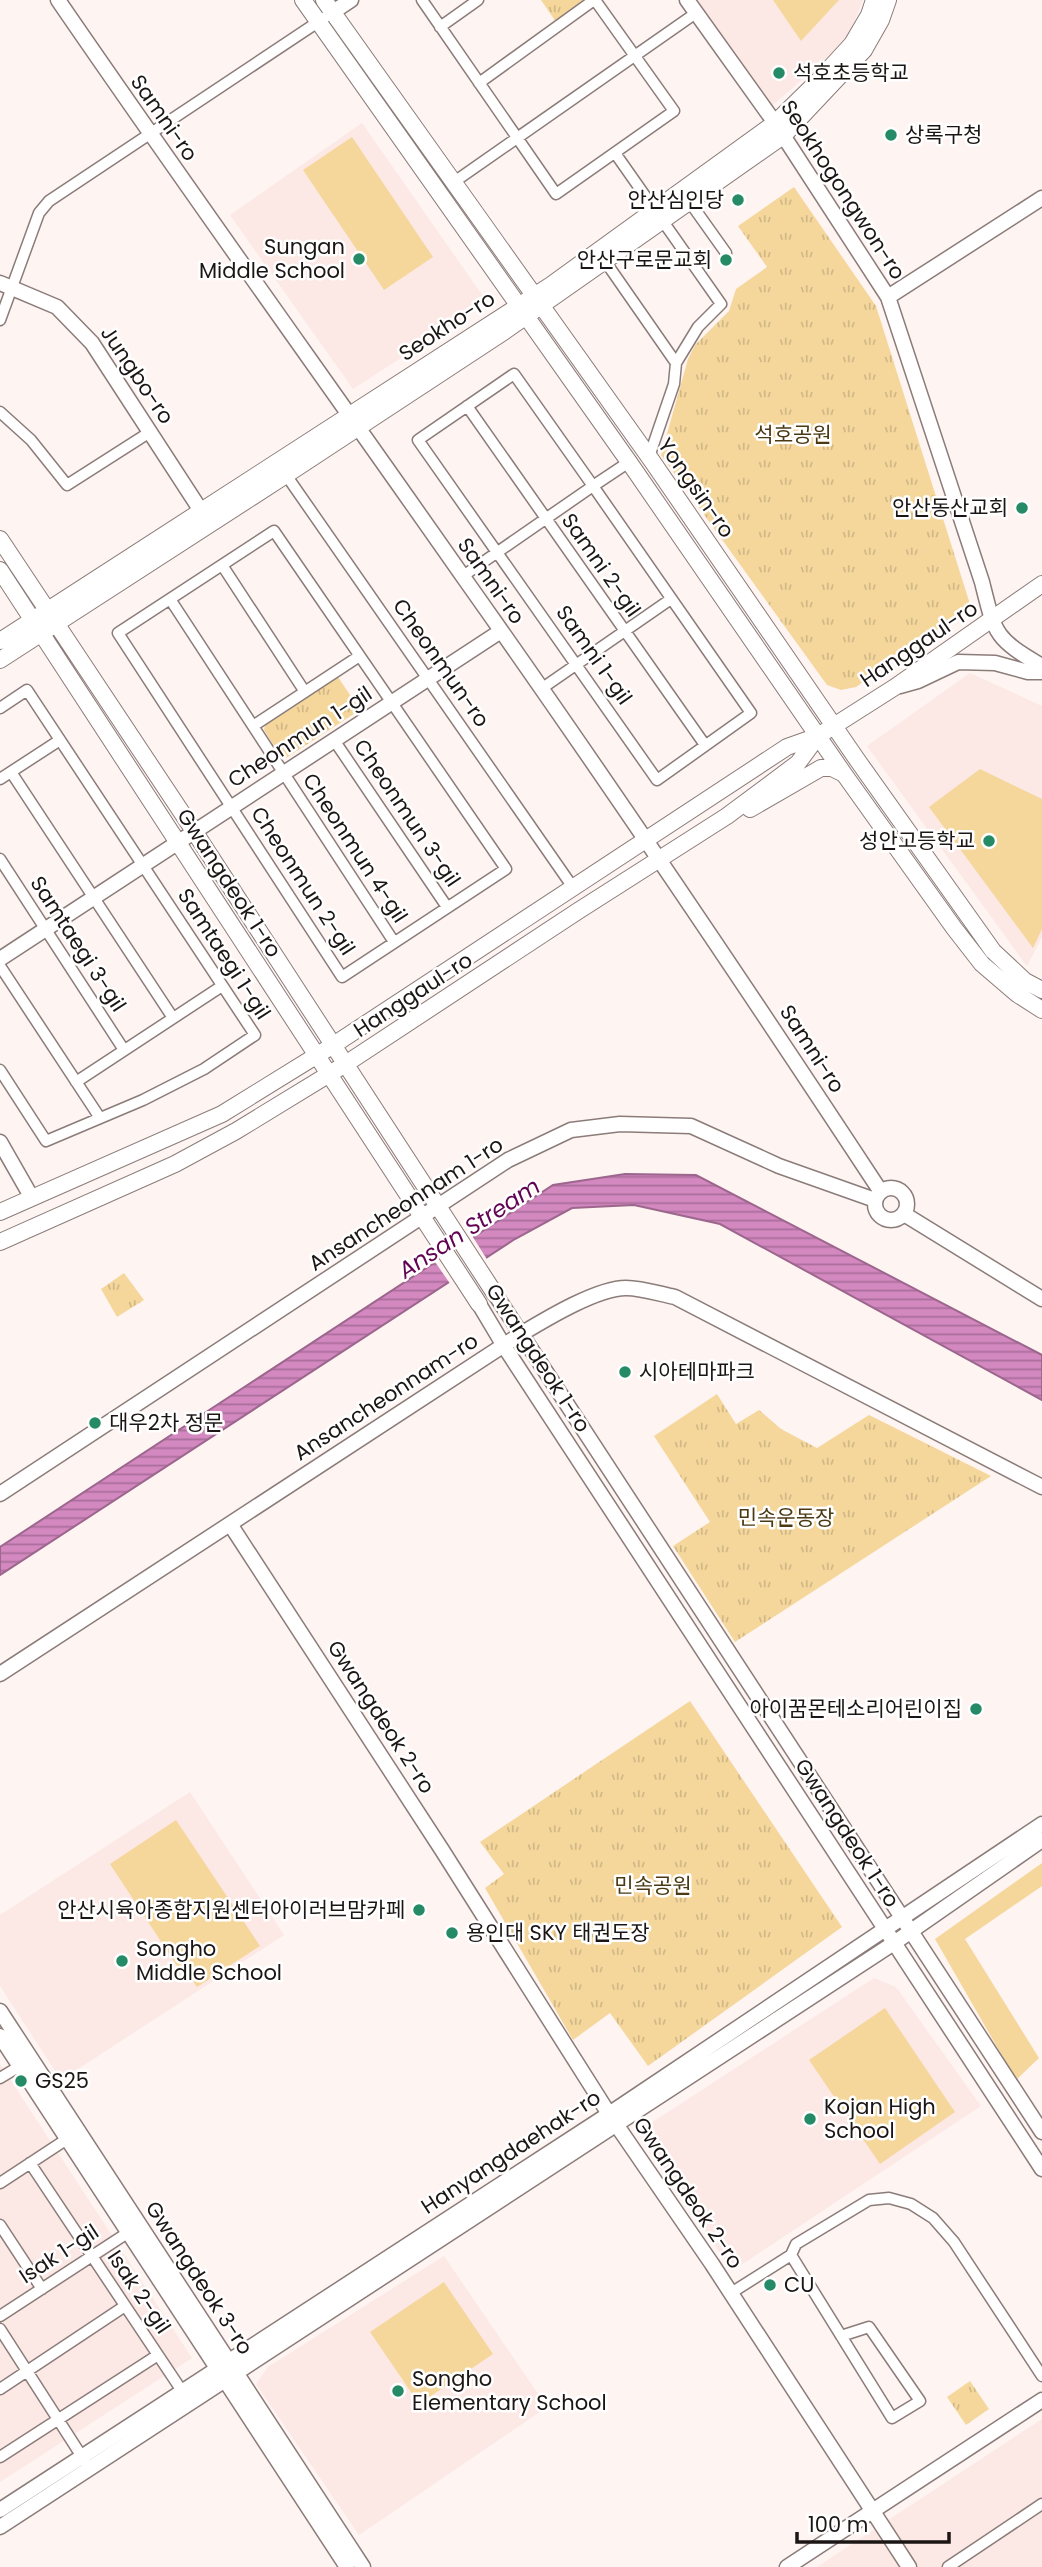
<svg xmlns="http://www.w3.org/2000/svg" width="1042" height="2567" font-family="Poppins,'Noto Sans KR',sans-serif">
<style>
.built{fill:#fce8e4}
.grass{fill:#f5d79c}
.park{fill:url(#park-tufts)}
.water{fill:url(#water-rules);stroke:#9c668d;stroke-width:2}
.pier{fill:#fef4f2}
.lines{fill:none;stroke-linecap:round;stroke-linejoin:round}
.minor-casing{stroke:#8b7c79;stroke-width:13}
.tertiary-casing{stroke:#8b7c79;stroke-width:17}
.secondary-casing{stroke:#8b7c79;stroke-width:18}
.minor{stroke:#fff;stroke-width:10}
.tertiary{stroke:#fff;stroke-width:14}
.secondary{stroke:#fff;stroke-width:16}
.poi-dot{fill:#258a66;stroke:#fff;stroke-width:2.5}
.labels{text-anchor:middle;stroke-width:5;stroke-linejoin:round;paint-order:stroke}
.poi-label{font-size:21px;fill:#1b1615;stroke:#fff;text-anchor:start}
.street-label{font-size:21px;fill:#1b1615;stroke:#fff}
.park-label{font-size:21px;fill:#4a3913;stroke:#fff}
.water-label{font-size:23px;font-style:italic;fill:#610352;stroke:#fff}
</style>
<defs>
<pattern id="park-tufts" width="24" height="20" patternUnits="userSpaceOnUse" patternTransform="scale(1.75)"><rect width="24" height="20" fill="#f5d79c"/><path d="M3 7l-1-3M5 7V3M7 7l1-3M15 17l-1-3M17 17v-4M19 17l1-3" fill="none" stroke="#d1b886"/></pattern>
<pattern id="water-rules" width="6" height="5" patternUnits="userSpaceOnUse" patternTransform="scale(1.75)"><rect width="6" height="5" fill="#d388c0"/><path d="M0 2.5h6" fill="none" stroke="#aa6e9b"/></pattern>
</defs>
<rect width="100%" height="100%" fill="#fef4f2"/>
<!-- built -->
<path class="built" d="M 695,0 L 863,0 L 847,40 L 772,106 Z
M 362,123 L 487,302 L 353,389 L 230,215 Z
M 970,673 L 1042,706 L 1042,937 L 1027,966 L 867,746 Z
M 190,1792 L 284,1935 L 61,2080 L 0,1986 L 0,1915 Z
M 874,1978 L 896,1987 L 981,2106 L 732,2271 L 639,2131 Z
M 0,2064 L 192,2358 L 0,2482 Z
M 444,2256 L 547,2407 L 359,2535 L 256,2384 L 268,2367 Z
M 1042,2419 L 1042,2567 L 817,2567 Z"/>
<!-- grass -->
<path class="grass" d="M 773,0 L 839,0 L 801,41 Z
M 352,137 L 433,257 L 384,290 L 303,170 Z
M 980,769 L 1042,799 L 1042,929 L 1033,948 L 929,807 Z
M 176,1820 L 260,1946 L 197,1987 L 185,1970 L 181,1972 L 110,1864 Z
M 1042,1863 L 1042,1886 L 965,1939 L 1039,2058 L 1016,2080 L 935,1939 Z
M 885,2008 L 955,2112 L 880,2164 L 809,2060 Z
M 444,2282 L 493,2354 L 428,2398 L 413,2395 L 370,2332 Z"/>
<!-- park -->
<path class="park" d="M 541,0 L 585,0 L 556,22 Z
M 794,187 L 876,306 L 969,601 L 968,608 L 856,687 L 841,690 L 827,685 L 661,455 L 688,359 L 695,345 L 729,311 L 736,289 L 767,267 L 738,226 Z
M 338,677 L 360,710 L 286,758 L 281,757 L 264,730 L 265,725 Z
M 124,1273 L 144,1300 L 117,1317 L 101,1289 Z
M 717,1394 L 736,1424 L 759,1410 L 781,1429 L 817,1448 L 869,1415 L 991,1476 L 735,1642 L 673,1546 L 710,1522 L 654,1436 Z
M 690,1701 L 842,1927 L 648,2066 L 610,2013 L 573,2040 L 485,1888 L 504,1874 L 480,1842 Z
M 970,2381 L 989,2409 L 966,2425 L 947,2397 Z"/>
<!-- water -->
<path class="water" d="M 625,1174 L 696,1175 L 1042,1355 L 1042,1400 L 720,1224 L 634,1205 L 572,1208 L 515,1239 L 0,1575 L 0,1547 L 553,1185 Z"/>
<!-- pier -->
<path class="pier" d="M 471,1234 L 488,1261 L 451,1285 L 433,1259 Z"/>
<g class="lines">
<defs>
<path id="minor" d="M 422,0 L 556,194 L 674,111 L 595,0
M 440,27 L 478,0
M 479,83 L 594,0
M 615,153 L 721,304 L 698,327 L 676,363 L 674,384 L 649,457
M 454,182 L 696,13
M 689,201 L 726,253
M 605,261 L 676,363
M 0,320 L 39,213 L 49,201 L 333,12
M 467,406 L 705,745
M 0,412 L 31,440 L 67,485 L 150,432
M 284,472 L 572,886
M 274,531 L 506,869 L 342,977 L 118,633 Z
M 222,565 L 305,692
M 463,576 C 506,546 549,516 593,486 L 514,374 L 418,440 C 498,553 578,666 657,780 L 751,713 L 593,486 L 629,462
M 170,599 L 394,942
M 541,689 L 671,599
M 0,708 L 27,690 L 255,1035 L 204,1069 L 143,1100 L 46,1141 L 0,1070
M 253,726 L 358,657
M 334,740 L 447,907
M 11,772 L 173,1018
M 0,779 L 60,740
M 0,859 L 124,1050
M 0,966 L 100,1118
M 76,1082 L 222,986
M 0,2078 L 20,2066
M 0,2183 L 67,2139
M 0,2225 L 42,2289
M 791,2255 L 796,2244 L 869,2200 L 889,2198 L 911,2204 L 933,2218 L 954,2242 L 1042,2376
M 731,2293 L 791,2255 L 892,2418 L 920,2401 L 869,2327 L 841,2336
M 0,2316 L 132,2230
M 0,2329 L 86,2463
M 158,2355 L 182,2391
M 0,2389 L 125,2306
M 0,2457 L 158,2355 L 30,2163
M 948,2567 L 1042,2504"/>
<path id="tertiary" d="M 58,0 C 191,194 329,385 464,578 C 607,780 745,985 881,1192
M 687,0 L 775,123 L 888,297 L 982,582 C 995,634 994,638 1042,666
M 333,12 L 351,0
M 0,283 L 57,307 L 92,343 L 207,520
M 888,297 L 1042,198
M 900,686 L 918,681 L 958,662 L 995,663 L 1028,672 L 1042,672
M 0,959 L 501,631
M 0,1142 L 32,1198
M875 1204a16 16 0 1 1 32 0a16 16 0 1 1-32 0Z
M 904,1214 L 1042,1299
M 495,1294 L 1042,2132
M 479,1304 L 504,1346 L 1042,2169
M 0,1494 L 508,1160 L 571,1130 L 620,1124 L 691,1126 L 779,1166 L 875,1200
M 230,1524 L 442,1850 L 609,2114 L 712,2264 L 909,2567
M 0,1674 L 521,1334 C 546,1319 597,1288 626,1288 C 642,1288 660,1294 675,1297 L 1042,1487
M 0,2011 L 363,2567
M 0,2036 L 347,2567
M 0,2510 L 609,2114 L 1042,1824
M 0,2527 L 894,1943 L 1042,1840
M 787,2567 L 1042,2400"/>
<path id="secondary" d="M 303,0 L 629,462 L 844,774 L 954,928 L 982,964 L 1017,994 L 1042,1010
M 324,0 L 652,461 L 858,761 L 993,951 L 1025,981 L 1042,990
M 0,539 L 194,831 L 495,1294
M 0,570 L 479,1304
M 0,641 L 551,285 L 775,123 L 818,81 L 852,44 L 869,15 L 874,0
M 0,660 L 286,475 L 505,331 L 783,136 L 864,50 L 881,20 L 888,0
M 750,809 L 821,768 L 832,768 L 844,774
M 0,1212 L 222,1114 L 332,1046 L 787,747 L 818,736 L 895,687 L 1042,584
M 0,1242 L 175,1164 L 236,1131 L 344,1065 L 578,911 L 727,816 L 798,763 L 818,736"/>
</defs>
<!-- minor casing -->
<use href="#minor" class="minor-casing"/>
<!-- tertiary casing -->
<use href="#tertiary" class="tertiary-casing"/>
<!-- secondary casing -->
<use href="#secondary" class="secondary-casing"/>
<!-- minor -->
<use href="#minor" class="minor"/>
<!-- tertiary -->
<use href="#tertiary" class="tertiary"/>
<!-- secondary -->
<use href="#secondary" class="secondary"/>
</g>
<!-- markers -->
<g class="poi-dot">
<circle cx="779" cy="73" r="7"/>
<circle cx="891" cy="135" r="7"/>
<circle cx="738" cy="200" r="7"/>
<circle cx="359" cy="259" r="7"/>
<circle cx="726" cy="260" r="7"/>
<circle cx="1022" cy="508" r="7"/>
<circle cx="989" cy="841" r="7"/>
<circle cx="625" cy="1372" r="7"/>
<circle cx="95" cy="1423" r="7"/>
<circle cx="976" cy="1709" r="7"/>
<circle cx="419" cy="1910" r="7"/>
<circle cx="452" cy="1933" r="7"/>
<circle cx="122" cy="1961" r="7"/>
<circle cx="21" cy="2081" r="7"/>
<circle cx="810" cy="2119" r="7"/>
<circle cx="770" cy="2285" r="7"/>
<circle cx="398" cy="2391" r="7"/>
</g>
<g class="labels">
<!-- poi labels -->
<g class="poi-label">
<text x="793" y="80">석호초등학교</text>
<text x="905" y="142">상록구청</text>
<text x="724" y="207" text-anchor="end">안산심인당</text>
<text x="345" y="254" text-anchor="end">Sungan<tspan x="345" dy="24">Middle School</tspan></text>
<text x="712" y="267" text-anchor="end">안산구로문교회</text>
<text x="1008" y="515" text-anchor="end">안산동산교회</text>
<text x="975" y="848" text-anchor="end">성안고등학교</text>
<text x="639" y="1379">시아테마파크</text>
<text x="109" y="1430">대우2차 정문</text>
<text x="962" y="1716" text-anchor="end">아이꿈몬테소리어린이집</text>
<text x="405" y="1917" text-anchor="end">안산시육아종합지원센터아이러브맘카페</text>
<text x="466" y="1940">용인대 SKY 태권도장</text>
<text x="136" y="1956">Songho<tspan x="136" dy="24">Middle School</tspan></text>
<text x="35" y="2088">GS25</text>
<text x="824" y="2114">Kojan High<tspan x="824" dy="24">School</tspan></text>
<text x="784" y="2292">CU</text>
<text x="412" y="2386">Songho<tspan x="412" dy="24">Elementary School</tspan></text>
</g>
<!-- street labels -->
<g class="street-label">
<text transform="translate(164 118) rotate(55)" y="7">Samni-ro</text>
<text transform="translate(843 190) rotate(57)" y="7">Seokhogongwon-ro</text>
<text transform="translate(447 326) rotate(-33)" y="7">Seokho-ro</text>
<text transform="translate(137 375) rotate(56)" y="7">Jungbo-ro</text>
<text transform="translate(696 488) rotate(55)" y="7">Yongsin-ro</text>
<text transform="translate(601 565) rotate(55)" y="7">Samni 2-gil</text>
<text transform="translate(491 581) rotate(55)" y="7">Samni-ro</text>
<text transform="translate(919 644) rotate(-34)" y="7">Hanggaul-ro</text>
<text transform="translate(594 655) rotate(55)" y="7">Samni 1-gil</text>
<text transform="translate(441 663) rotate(55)" y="7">Cheonmun-ro</text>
<text transform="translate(300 737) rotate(-33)" y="7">Cheonmun 1-gil</text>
<text transform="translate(407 813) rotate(56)" y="7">Cheonmun 3-gil</text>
<text transform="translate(355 848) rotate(57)" y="7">Cheonmun 4-gil</text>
<text transform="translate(303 881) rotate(57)" y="7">Cheonmun 2-gil</text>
<text transform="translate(229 883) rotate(57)" y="7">Gwangdeok 1-ro</text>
<text transform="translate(78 944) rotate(57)" y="7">Samtaegi 3-gil</text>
<text transform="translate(224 954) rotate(57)" y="7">Samtaegi 1-gil</text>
<text transform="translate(413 995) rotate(-33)" y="7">Hanggaul-ro</text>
<text transform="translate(812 1049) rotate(57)" y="7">Samni-ro</text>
<text transform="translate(406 1204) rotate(-33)" y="7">Ansancheonnam 1-ro</text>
<text transform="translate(538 1358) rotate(57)" y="7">Gwangdeok 1-ro</text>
<text transform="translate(386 1397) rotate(-33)" y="7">Ansancheonnam-ro</text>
<text transform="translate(381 1717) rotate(57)" y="7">Gwangdeok 2-ro</text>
<text transform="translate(847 1833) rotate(57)" y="7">Gwangdeok 1-ro</text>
<text transform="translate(511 2152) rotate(-33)" y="7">Hanyangdaehak-ro</text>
<text transform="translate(688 2193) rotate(56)" y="7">Gwangdeok 2-ro</text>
<text transform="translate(59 2254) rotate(-33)" y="7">Isak 1-gil</text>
<text transform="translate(199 2278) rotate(57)" y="7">Gwangdeok 3-ro</text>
<text transform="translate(139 2292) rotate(56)" y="7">Isak 2-gil</text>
</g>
<!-- park labels -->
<g class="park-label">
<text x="793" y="442">석호공원</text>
<text x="786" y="1525">민속운동장</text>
<text x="653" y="1893">민속공원</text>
</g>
<!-- water labels -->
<g class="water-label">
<text transform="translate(469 1228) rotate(-33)" y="8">Ansan Stream</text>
</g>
</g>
<!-- scale -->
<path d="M797 2532v10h152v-10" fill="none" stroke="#1b1615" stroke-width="3.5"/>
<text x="808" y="2532" font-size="21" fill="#1b1615" stroke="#ffffff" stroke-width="5" paint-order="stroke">100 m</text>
</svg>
